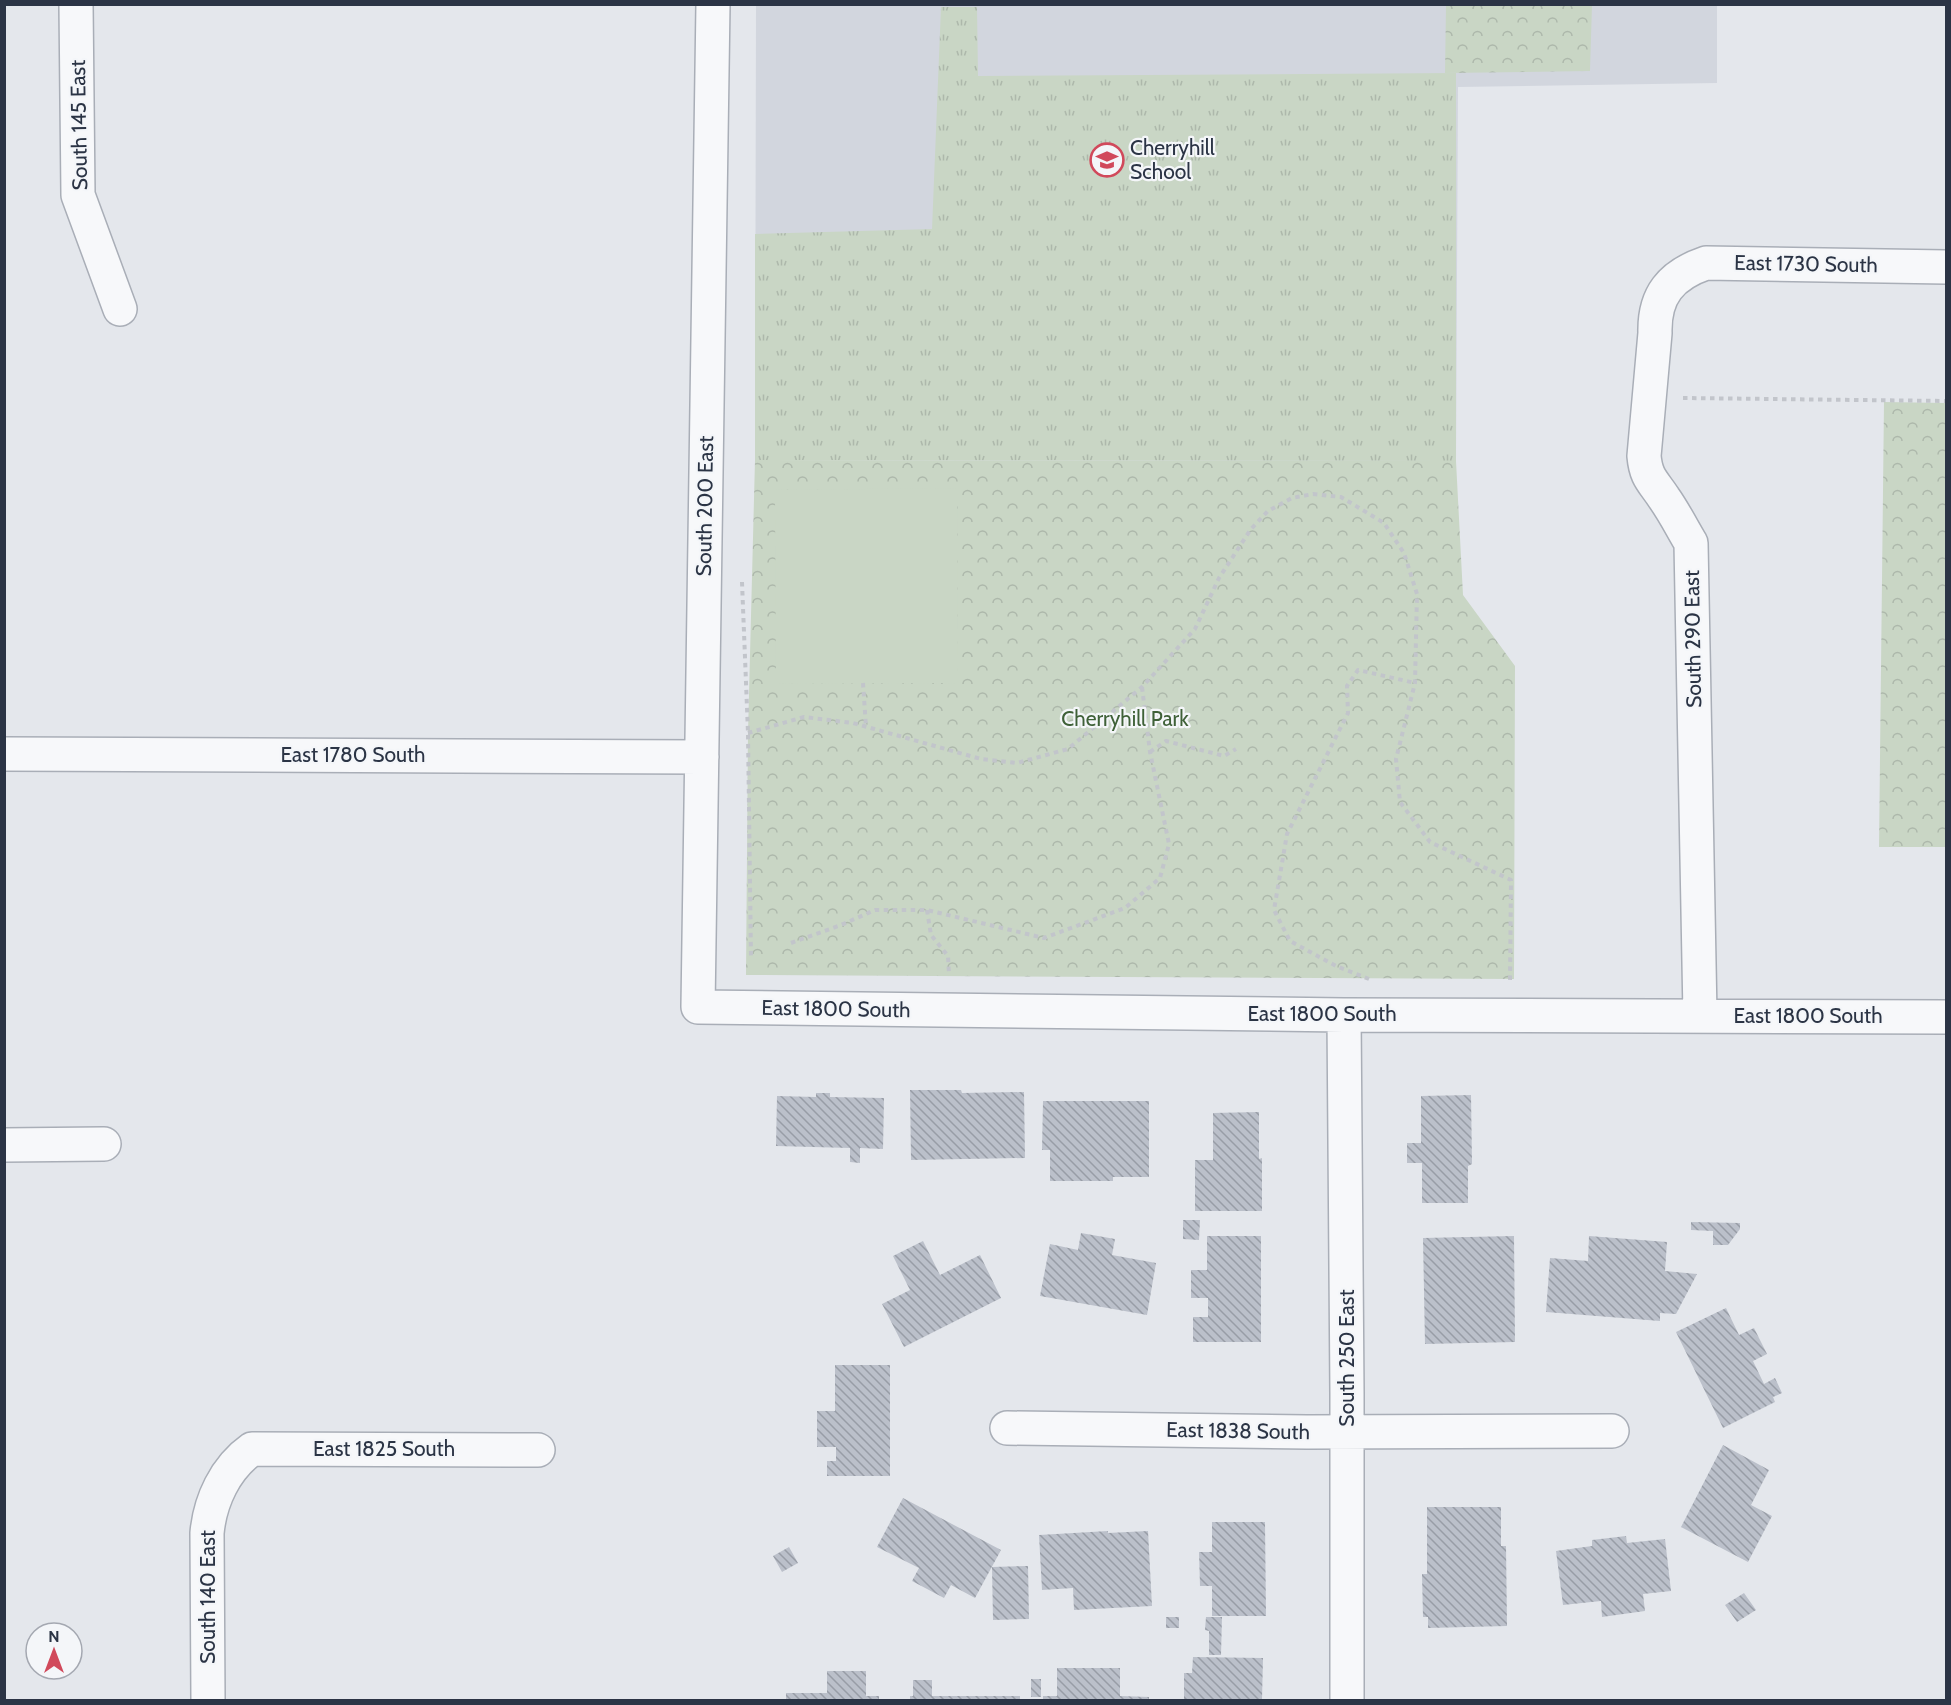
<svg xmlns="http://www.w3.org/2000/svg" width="1951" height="1705" font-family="Cabin,sans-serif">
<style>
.built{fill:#d2d6de}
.grass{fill:url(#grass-tufts)}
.park{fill:url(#park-crowns)}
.garden{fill:#c9d6c5}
.building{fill:url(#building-back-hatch)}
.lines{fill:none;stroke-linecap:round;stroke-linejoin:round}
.street-casing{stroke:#a9aeb7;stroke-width:36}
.path{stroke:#c2c5cb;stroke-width:4;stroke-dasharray:4.5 4.5;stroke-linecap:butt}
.street{stroke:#f7f8fa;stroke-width:33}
.labels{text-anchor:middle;stroke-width:4.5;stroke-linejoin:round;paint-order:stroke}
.street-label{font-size:21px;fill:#2b3445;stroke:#f4f6f9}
.poi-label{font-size:21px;fill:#2b3445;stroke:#f4f6f9;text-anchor:start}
.park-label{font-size:21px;fill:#3f6138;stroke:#f4f6f9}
</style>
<defs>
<pattern id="grass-tufts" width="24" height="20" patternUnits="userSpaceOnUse" patternTransform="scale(1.5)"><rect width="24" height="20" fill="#c9d6c5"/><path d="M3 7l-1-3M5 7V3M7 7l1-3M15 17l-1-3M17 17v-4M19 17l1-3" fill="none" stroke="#adb8ab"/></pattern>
<pattern id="park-crowns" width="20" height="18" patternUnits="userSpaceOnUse" patternTransform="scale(1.5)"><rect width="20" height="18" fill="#c9d6c5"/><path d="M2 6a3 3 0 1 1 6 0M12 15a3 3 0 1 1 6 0" fill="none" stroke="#adb8ab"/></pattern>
<pattern id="building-back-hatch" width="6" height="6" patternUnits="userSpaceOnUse" patternTransform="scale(1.5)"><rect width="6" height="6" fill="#bbc0ca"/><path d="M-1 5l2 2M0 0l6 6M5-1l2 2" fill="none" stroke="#989da6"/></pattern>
</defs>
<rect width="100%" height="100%" fill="#e4e7ec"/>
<!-- built -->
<path class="built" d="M 756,5 L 1717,5 L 1717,83 L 1458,87 L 1456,461 L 755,460 Z"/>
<!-- grass -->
<path class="grass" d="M 941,7 L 977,7 L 978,76 L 1456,73 L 1456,461 L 755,460 L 755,234 L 932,229 Z"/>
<!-- park -->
<path class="park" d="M 1446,5 L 1592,5 L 1590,71 L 1445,73 Z
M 1884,402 L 1946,403 L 1946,847 L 1879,847 Z
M 755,460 L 1456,461 L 1463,595 L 1515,666 L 1514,979 L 746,975 L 748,733 Z"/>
<!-- garden -->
<path class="garden" d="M 957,488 L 958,683 L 776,684 L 775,490 Z"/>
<!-- building -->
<path class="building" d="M 910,1090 L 961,1090 L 962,1093 L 1024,1092 L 1025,1158 L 911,1160 Z
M 816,1093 L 830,1093 L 830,1097 L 884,1098 L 883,1149 L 860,1148 L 860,1163 L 850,1162 L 850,1148 L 776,1146 L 777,1096 L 816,1097 Z
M 1471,1095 L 1472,1164 L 1468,1166 L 1468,1203 L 1422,1203 L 1422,1163 L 1407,1163 L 1407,1143 L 1421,1143 L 1421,1096 Z
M 1043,1101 L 1149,1101 L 1149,1177 L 1113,1177 L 1113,1181 L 1050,1181 L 1050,1150 L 1042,1150 Z
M 1259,1112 L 1259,1159 L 1262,1158 L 1262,1211 L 1195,1211 L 1195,1160 L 1213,1160 L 1213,1113 Z
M 1183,1220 L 1200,1220 L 1199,1240 L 1183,1239 Z
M 1691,1222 L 1740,1223 L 1740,1229 L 1728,1245 L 1713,1245 L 1713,1231 L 1691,1230 Z
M 1081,1233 L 1115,1239 L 1112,1255 L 1156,1263 L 1147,1315 L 1040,1296 L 1050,1244 L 1078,1250 Z
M 1207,1236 L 1261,1236 L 1261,1342 L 1193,1342 L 1193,1317 L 1208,1317 L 1208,1298 L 1191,1298 L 1191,1270 L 1207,1270 Z
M 1514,1236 L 1515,1342 L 1425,1344 L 1423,1238 Z
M 1589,1236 L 1667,1242 L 1665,1271 L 1697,1274 L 1676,1314 L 1660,1313 L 1660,1321 L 1546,1312 L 1550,1258 L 1588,1261 Z
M 923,1241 L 940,1275 L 980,1255 L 1001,1298 L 904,1347 L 882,1304 L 910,1290 L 893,1256 Z
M 1726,1308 L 1739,1335 L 1754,1328 L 1767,1354 L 1753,1361 L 1764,1384 L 1775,1378 L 1782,1393 L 1773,1397 L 1775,1402 L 1723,1428 L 1676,1332 Z
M 835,1365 L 890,1365 L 890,1476 L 827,1476 L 827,1461 L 836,1461 L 836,1447 L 817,1447 L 817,1411 L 835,1411 Z
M 1723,1445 L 1769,1470 L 1751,1505 L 1772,1516 L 1748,1562 L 1681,1527 Z
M 903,1498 L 1001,1550 L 975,1598 L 951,1585 L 944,1598 L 912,1581 L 919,1568 L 877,1547 Z
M 1427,1507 L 1501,1507 L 1501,1546 L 1506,1546 L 1507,1626 L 1428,1628 L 1428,1617 L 1423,1617 L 1422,1574 L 1427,1574 Z
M 1212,1522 L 1265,1522 L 1266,1616 L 1212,1616 L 1212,1586 L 1200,1586 L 1199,1552 L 1212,1552 Z
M 1108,1531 L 1108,1533 L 1148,1531 L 1152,1606 L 1074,1610 L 1073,1588 L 1042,1590 L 1039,1535 Z
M 1626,1536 L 1627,1543 L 1665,1539 L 1671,1591 L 1643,1594 L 1645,1611 L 1602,1617 L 1601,1601 L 1563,1605 L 1556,1551 L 1592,1546 L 1592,1540 Z
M 789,1547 L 798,1563 L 782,1572 L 773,1556 Z
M 1028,1566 L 1029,1619 L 993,1620 L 992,1567 Z
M 1744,1593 L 1756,1610 L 1737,1622 L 1725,1605 Z
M 1166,1617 L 1179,1617 L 1179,1628 L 1166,1628 Z
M 1206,1617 L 1222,1617 L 1221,1655 L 1209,1655 L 1209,1631 L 1205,1630 Z
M 1193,1657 L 1263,1658 L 1262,1700 L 1184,1700 L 1184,1673 L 1192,1673 Z
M 1057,1668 L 1120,1668 L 1120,1696 L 1149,1697 L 1149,1700 L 1043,1700 L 1043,1696 L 1057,1696 Z
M 827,1671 L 866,1671 L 866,1696 L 879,1696 L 879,1700 L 786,1700 L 786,1693 L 827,1693 Z
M 1031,1679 L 1041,1679 L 1041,1697 L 1031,1697 Z
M 913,1680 L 932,1680 L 932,1696 L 1020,1696 L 1020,1700 L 910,1700 L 910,1696 L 913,1696 Z"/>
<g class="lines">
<defs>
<path id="street" d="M 76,4 L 78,195 L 120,309
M 713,4 L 698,1007 L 1344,1015 L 1946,1017
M 4,754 L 702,757
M 1344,1015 L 1347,1393 L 1347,1700
M 1700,1015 L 1691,543 C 1682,528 1674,512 1664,498 C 1653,481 1646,478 1644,456 L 1655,333 C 1654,295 1671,275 1706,263 L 1946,267
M 4,1145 L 104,1144
M 1007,1428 L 1307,1432 L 1612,1431
M 208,1700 L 207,1533 C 210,1501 225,1468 252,1449 L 538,1450"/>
</defs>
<!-- street casing -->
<use href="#street" class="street-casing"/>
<!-- path -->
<path class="path" d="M 1683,398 L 1946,401
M 742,582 L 748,733 L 751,958
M 863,683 L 866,727
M 748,733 L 804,717 L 853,723 L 981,759 L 1017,763 L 1068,749 L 1142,687 L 1195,629 L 1219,578 L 1251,529 L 1268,511 L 1292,498 L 1313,494 L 1341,497 L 1384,523 L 1404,553 L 1417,594 L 1415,683 L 1396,759 L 1400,802 L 1430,842 L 1511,880 L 1510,980
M 1150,752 L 1166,741 L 1224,756 L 1236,749
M 927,910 L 931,935 L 948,956 L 949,975
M 791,943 L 841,925 L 875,910 L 927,910 L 1044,938 L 1125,908 L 1160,878 L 1169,844 L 1150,752 L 1142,687
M 1369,979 L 1336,966 L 1290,941 L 1274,910 L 1287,834 L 1348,713 L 1347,686 L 1358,670 L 1415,683"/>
<!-- street -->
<use href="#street" class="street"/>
</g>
<!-- icons -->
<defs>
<symbol id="school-ring" viewBox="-11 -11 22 22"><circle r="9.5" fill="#f4f6f9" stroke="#d1495b" stroke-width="1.5"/><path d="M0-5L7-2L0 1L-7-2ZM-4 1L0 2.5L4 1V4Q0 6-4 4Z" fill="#d1495b"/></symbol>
</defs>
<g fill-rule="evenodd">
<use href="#school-ring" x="1088" y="141" width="38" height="38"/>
</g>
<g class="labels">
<!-- street labels -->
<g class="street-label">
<text transform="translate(79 125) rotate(-91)" y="7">South 145 East</text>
<text transform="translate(1806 264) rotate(1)" y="7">East 1730 South</text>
<text transform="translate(705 506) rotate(-89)" y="7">South 200 East</text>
<text transform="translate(1693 639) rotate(-91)" y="7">South 290 East</text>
<text x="353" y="762">East 1780 South</text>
<text transform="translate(836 1009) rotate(1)" y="7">East 1800 South</text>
<text x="1322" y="1021">East 1800 South</text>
<text x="1808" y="1023">East 1800 South</text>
<text transform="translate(1347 1358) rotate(-90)" y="7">South 250 East</text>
<text transform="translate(1238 1431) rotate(1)" y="7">East 1838 South</text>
<text x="384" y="1456">East 1825 South</text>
<text transform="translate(208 1597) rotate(-90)" y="7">South 140 East</text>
</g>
<!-- poi labels -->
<g class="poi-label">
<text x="1130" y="155">Cherryhill<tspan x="1130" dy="24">School</tspan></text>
</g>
<!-- park labels -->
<g class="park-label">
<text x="1125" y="726">Cherryhill Park</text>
</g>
</g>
<!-- border -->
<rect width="1951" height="1705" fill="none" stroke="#2b3445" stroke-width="12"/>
<!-- north arrow -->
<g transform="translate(54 1651)"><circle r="28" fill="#f4f6f9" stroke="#a4a8b1" stroke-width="1.5"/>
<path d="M0-4.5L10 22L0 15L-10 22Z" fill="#d1495b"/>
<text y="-9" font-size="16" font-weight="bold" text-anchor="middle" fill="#2b3445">N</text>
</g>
</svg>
